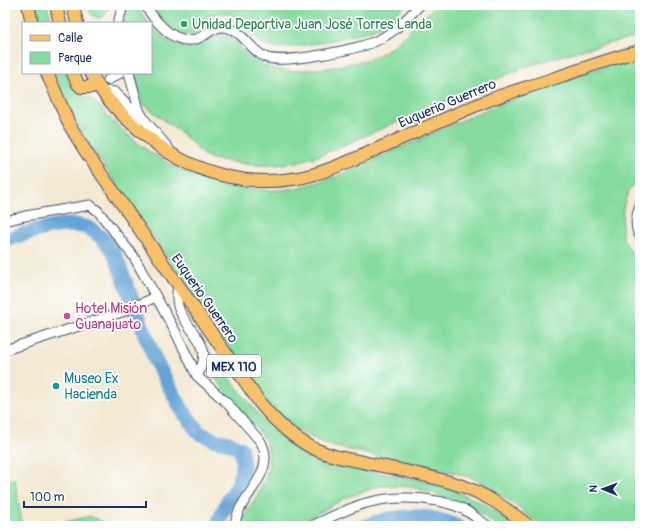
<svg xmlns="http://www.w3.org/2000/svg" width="645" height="531" font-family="Pangolin,sans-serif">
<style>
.green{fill:#85db9f;stroke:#50857e}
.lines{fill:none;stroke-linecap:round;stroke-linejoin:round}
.river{stroke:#64a3d6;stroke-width:15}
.minor-casing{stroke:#3b4b6f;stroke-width:11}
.major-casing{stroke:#3b4b6f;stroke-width:14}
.minor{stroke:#fff;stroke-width:9}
.major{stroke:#f7c06b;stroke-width:12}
.leisure-dot{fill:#2e9e5b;stroke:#fff;stroke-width:1.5}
.hotel-dot{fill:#d1479c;stroke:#fff;stroke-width:1.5}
.culture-dot{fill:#0f9aa8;stroke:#fff;stroke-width:1.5}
.labels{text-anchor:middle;stroke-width:3.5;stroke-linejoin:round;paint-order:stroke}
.shield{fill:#fff;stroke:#5f6d8e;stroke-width:1}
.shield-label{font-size:13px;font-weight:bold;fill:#1b2f5e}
.leisure-label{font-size:14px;fill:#27864d;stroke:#fff;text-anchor:start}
.street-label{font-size:14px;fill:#1b2f5e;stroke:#fff}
.hotel-label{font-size:14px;fill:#b23c85;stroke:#fff;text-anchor:start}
.culture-label{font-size:14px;fill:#0d838f;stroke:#fff;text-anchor:start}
</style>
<rect width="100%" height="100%" fill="#fff"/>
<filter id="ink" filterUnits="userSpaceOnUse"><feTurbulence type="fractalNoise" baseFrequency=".025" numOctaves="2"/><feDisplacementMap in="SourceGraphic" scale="8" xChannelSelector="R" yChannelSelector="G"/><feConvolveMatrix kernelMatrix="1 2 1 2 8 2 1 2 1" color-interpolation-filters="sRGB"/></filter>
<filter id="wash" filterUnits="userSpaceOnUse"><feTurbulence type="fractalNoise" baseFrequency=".012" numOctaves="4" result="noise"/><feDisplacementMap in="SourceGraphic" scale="16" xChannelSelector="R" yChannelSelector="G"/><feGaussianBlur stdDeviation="0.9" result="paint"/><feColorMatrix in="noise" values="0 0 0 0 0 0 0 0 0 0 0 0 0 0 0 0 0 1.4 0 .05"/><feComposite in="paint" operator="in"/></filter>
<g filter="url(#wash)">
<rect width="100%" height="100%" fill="#f3e8d2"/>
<!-- green -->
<path class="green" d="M 36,5 L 47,5 L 52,23 L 39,23 Z
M 86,5 L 110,5 L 110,6 L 105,15 L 100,18 L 92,15 Z
M 152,5 L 405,5 C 398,12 392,19 385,24 C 369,34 290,51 272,47 C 250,43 244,11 221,13 C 205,14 201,23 194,35 L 184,35 L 172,29 L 154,12 Z
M 436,5 L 640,5 L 640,36 L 577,51 L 525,67 L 318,156 L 297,162 L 276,165 L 252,165 L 213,159 L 202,154 L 186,137 L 142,103 L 134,73 L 151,73 L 151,25 L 159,34 L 169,41 L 181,45 L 193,46 L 223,34 L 230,36 L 248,55 L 263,65 L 274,69 L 291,71 L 329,68 L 363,61 L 378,55 L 394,46 Z
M 131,9 L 139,10 L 149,23 L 123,23 L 127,11 Z
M 640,59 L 640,176 L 628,192 L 623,208 L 622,228 L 623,239 L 630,250 L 637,258 L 640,259 L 640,526 L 543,526 L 490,487 L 472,478 L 456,473 L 332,446 L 316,440 L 297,430 L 283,421 L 270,407 L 80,131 L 54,73 L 67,73 C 68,78 69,83 72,87 C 78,94 90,96 97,104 C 139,152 190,184 254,189 C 265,190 277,191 288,189 C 304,187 319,182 335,177 L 492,107 L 606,66 Z
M 208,351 L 270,429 L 302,452 L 321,461 L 337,465 L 429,482 L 453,490 L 478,501 L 516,526 L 499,526 L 472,508 L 433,493 L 415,488 L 400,486 L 379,486 L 345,498 L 295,526 L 241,526 L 241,521 C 257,495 280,467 263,436 L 209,371 Z
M 15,479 L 22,526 L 5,526 L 5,482 Z
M 90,516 L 111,526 L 50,526 Z"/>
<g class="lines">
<!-- river -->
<path class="river" d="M 5,240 C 29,233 66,218 90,229 C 99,234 106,242 113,250 L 155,360 L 181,408 L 199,433 L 215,440 L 229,443 L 241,449 L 243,467 L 238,485 L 227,503 L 219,521 L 219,526
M 366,526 C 395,514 428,513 456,526"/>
</g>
</g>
<g filter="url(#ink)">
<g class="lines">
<defs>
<path id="minor" d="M 145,5 C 157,24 178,50 203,36 C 210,32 215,26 224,27 C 242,29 250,50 265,57 C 281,65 361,49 378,40 C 395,32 407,18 420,5
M 118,23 L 122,9 L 125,5
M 129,73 L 139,110 L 144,119 L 169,149
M 108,80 L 120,73
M 103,91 L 115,92 L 124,101 L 135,114 L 139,130
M 640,206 C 636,215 634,228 640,236
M 5,221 L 25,216 L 90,205 L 98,211 L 134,257 L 175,331 L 197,376 L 226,402 L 261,442 C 278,475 236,497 235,526
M 178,285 C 176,296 176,306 182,315 C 195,339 214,346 197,376
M 5,350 L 122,312 L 156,297
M 312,526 C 353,506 377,494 424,499 C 438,501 452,503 465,510 C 473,515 480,521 488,526"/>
<path id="major" d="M 28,5 L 32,23
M 56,5 L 60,23
M 73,5 L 77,23
M 47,73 L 70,126 L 86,152 L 260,403 C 274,420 289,435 309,446 C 327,456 348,459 367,463 C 397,469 427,475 456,484 C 483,492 507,509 529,526
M 73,73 L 78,84 L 81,87 L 92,87
M 91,73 C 104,100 128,121 150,139 C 196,176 258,191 315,174 C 339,167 361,156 384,146 C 420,130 457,113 494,98 C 514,91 535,85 555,78 C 583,69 611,58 640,51"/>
</defs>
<!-- minor casing -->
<use href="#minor" class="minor-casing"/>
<!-- major casing -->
<use href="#major" class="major-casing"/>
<!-- minor -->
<use href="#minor" class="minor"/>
<!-- major -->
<use href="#major" class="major"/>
</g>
</g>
<!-- markers -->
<circle class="leisure-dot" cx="184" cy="24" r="4"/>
<circle class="hotel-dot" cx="67" cy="316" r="4"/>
<circle class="culture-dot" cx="56" cy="386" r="4"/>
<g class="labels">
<!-- shield labels -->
<rect class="shield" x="207" y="355" width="54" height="22" rx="3"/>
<g class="shield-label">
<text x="234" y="371">MEX 110</text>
</g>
<!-- leisure labels -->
<g class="leisure-label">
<text x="192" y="29">Unidad Deportiva Juan José Torres Landa</text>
</g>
<!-- street labels -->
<g class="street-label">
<text transform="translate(447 103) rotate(-23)" y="5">Euquerio Guerrero</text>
<text transform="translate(205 298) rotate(55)" y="5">Euquerio Guerrero</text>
</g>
<!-- hotel labels -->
<g class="hotel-label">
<text x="75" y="313">Hotel Misión<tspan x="75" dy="16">Guanajuato</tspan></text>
</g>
<!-- culture labels -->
<g class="culture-label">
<text x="64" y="383">Museo Ex<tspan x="64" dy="16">Hacienda</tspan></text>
</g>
</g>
<!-- margin -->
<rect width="645" height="531" fill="none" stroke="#fff" stroke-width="20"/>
<!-- legend -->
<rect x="22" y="22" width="130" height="52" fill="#ffffff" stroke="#a4acbf"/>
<rect x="30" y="35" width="20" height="6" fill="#f7c06b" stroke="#a4acbf"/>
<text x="58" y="42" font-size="12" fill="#1b2f5e">Calle</text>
<rect x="30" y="52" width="20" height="12" fill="#85db9f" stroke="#a4acbf"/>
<text x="58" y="62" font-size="12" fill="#1b2f5e">Parque</text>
<!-- north arrow -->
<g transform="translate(603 489) rotate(271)" stroke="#ffffff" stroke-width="3" paint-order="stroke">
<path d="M0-3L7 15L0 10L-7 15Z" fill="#1b2f5e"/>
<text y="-6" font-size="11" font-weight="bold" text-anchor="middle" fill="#1b2f5e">N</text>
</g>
<!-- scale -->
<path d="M24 501v6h122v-6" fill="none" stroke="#1b2f5e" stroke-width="2"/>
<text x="30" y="501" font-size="12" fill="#1b2f5e" stroke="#ffffff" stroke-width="3" paint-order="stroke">100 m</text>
</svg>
